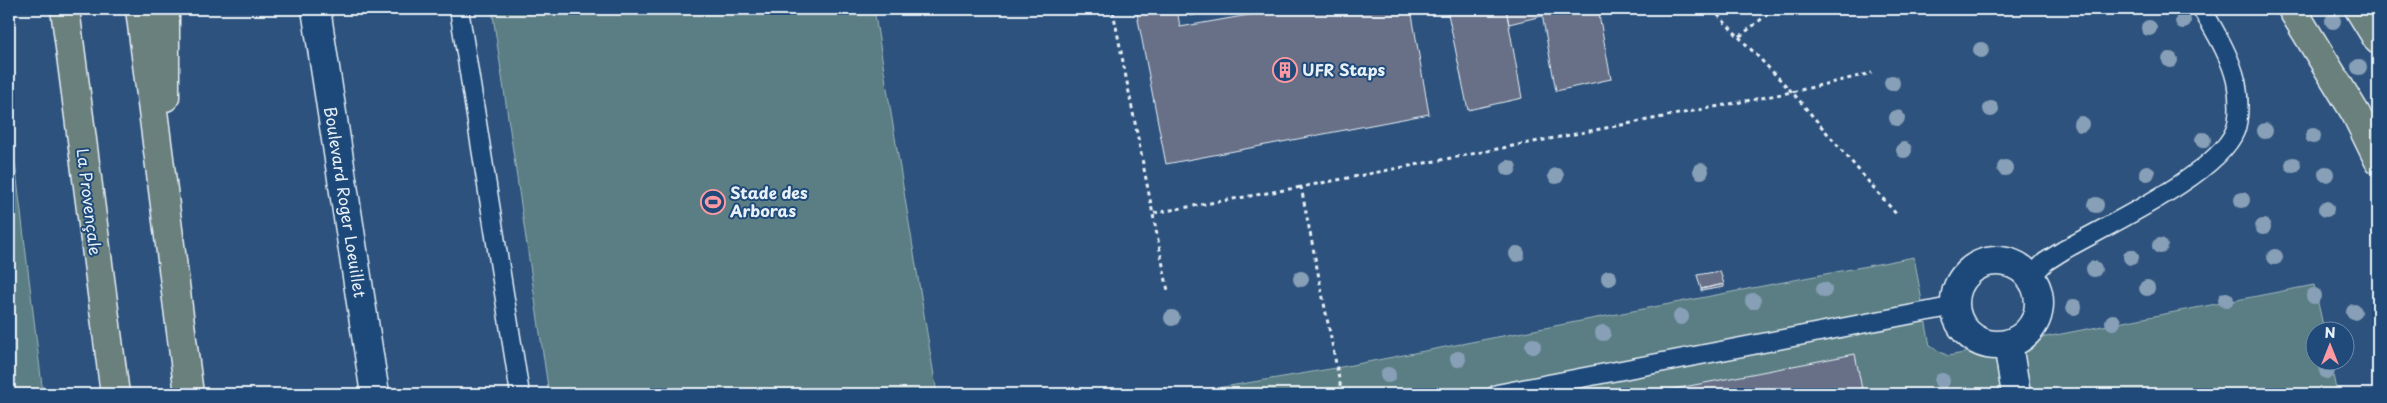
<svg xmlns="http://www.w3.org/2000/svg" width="2387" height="403" font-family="'Playpen Sans',sans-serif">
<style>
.green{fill:#5a7e83;stroke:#a1b8be}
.building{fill:#677088;stroke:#e8f1f8}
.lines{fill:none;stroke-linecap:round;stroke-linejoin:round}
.lane-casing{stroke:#e8f1f8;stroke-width:21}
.street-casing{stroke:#e8f1f8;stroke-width:31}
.primary-casing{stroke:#e8f1f8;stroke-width:31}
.highway-casing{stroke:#e8f1f8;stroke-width:31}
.path{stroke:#e8f1f8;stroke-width:3;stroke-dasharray:4 4;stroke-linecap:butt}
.lane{stroke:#1f4a7a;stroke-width:18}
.street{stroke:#1f4a7a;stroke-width:28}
.primary{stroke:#6a807d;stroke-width:28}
.highway{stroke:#6a807d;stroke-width:28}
.tree{fill:#88a0b7}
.labels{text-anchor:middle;stroke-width:4;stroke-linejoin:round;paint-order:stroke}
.poi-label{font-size:16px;font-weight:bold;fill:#e8f1f8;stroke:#1f4a7a;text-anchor:start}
.street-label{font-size:16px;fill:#e8f1f8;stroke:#1f4a7a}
</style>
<rect width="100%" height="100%" fill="#2d527d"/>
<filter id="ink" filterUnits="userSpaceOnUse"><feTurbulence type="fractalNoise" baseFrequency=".02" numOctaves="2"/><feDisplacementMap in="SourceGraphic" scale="10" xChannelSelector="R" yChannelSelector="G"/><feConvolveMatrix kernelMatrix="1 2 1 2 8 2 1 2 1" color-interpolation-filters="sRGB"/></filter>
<g filter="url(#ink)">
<!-- green -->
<path class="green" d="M 492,9 L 874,9 L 937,394 L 549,394 Z
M 9,113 L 43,394 L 9,394 Z
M 1914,257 L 1930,346 L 1948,356 L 2314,285 L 2324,330 L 2314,330 L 2314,360 L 2330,361 L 2337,394 L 1182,394 L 1336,368 Z"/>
<!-- building -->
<path class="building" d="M 1136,9 L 1177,9 L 1180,27 L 1283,9 L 1411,9 L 1429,114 L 1166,164 Z
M 1188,9 L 1228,9 L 1190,16 Z
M 1447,9 L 1506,9 L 1522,98 L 1468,110 Z
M 1506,9 L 1541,9 L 1542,16 L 1509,24 Z
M 1541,9 L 1598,9 L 1611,79 L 1556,91 Z
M 1720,271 L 1724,284 L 1701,289 L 1697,275 Z
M 1724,284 L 1724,287 L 1701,291 L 1701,289 Z
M 1855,354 L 1863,394 L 1653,394 L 1653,393 Z"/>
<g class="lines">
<defs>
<path id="lane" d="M 459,9 L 520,394
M 2031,277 L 2045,262 L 2064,250 C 2107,225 2217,175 2235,131 C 2240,118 2239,95 2236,81 C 2230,55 2215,32 2202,9
M 1497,394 L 1955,306"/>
<path id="street" d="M 316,9 L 375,394
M1955 303a42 42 0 1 1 84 0a42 42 0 1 1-84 0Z
M 2008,344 L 2016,394"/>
<path id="primary" d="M 2292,9 L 2356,114 L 2378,159
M 2359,9 L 2378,40"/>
<path id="highway" d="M 65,9 L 115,394
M 140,9 L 189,394
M 165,9 L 165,97"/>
</defs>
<!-- lane casing -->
<use href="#lane" class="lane-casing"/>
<!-- street casing -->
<use href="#street" class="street-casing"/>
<!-- primary casing -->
<use href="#primary" class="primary-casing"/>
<!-- highway casing -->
<use href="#highway" class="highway-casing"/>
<!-- path -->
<path class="path" d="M 1712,9 L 1739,37 L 1774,9
M 1113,11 L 1168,291
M 1739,37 L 1792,92 L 1897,215
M 1154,213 L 1301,187
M 1342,394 L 1301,187 L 1792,92 L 1872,73"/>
<!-- lane -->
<use href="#lane" class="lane"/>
<!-- street -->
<use href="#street" class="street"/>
<!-- primary -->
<use href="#primary" class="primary"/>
<!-- highway -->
<use href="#highway" class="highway"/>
</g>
<!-- trees -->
<g class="tree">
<circle cx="2183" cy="21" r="8"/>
<circle cx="2333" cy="21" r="8"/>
<circle cx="2149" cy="28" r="8"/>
<circle cx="1981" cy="50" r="8"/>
<circle cx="2170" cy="60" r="8"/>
<circle cx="2359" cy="67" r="8"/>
<circle cx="1892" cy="83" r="8"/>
<circle cx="1991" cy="109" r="8"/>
<circle cx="1897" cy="118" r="8"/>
<circle cx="2081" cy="124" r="8"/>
<circle cx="2265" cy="131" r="8"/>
<circle cx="2313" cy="136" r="8"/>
<circle cx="2203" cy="140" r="8"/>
<circle cx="1904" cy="150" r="8"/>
<circle cx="2293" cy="165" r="8"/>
<circle cx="1509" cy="168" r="8"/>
<circle cx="2005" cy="168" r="8"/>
<circle cx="1701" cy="171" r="8"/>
<circle cx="2147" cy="173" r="8"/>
<circle cx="2326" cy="174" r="8"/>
<circle cx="1556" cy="176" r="8"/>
<circle cx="2242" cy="200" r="8"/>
<circle cx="2096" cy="205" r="8"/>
<circle cx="2326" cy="209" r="8"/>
<circle cx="2263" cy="227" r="8"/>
<circle cx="2160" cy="246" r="8"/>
<circle cx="1517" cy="254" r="8"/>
<circle cx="2131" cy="257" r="8"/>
<circle cx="2275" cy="257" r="8"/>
<circle cx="2094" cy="269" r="8"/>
<circle cx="1609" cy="278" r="8"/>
<circle cx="1301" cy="279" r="8"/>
<circle cx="2147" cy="288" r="8"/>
<circle cx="1824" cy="290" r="8"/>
<circle cx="2314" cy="296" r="8"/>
<circle cx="2226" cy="300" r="8"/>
<circle cx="1753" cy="301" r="8"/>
<circle cx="2074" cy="307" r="8"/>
<circle cx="2354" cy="312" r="8"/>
<circle cx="1681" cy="317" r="8"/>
<circle cx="1172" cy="318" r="8"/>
<circle cx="2113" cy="322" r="8"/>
<circle cx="1603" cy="333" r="8"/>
<circle cx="1533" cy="346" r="8"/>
<circle cx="1458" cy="359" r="8"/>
<circle cx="2327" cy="371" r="8"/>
<circle cx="1388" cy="375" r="8"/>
<circle cx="1942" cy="381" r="8"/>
</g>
</g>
<!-- icons -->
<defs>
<symbol id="building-ring" viewBox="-11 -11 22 22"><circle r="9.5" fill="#1f4a7a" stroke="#ff9aa2" stroke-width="1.5"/><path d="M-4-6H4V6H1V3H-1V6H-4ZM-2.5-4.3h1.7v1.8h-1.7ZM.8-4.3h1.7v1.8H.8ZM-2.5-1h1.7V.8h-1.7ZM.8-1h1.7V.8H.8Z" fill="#ff9aa2"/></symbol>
<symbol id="stadium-ring" viewBox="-11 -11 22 22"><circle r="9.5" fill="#1f4a7a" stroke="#ff9aa2" stroke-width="1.5"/><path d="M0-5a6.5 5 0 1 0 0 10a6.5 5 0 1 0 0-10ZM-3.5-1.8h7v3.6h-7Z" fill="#ff9aa2"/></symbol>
</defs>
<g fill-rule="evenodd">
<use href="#building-ring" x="1271" y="56" width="28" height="28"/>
<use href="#stadium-ring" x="699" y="188" width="28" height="28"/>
</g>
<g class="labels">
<!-- poi labels -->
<g class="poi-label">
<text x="1302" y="76">UFR Staps</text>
<text x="730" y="199">Stade des<tspan x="730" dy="18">Arboras</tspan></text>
</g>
<!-- street labels -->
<g class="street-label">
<text transform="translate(89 202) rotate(83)" y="6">La Provençale</text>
<text transform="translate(345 202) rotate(81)" y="6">Boulevard Roger Loeuillet</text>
</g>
</g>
<!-- margin -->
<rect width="2387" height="403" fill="none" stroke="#1f4a7a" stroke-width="30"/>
<rect x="15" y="15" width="2357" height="373" fill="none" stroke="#e8f1f8" stroke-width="2" filter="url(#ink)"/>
<!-- north arrow -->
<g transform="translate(2330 346)"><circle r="24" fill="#1f4a7a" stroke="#6f8dac"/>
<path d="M0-4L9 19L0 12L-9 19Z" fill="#ff9aa2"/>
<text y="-8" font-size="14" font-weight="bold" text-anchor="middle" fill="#e8f1f8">N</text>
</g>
</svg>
